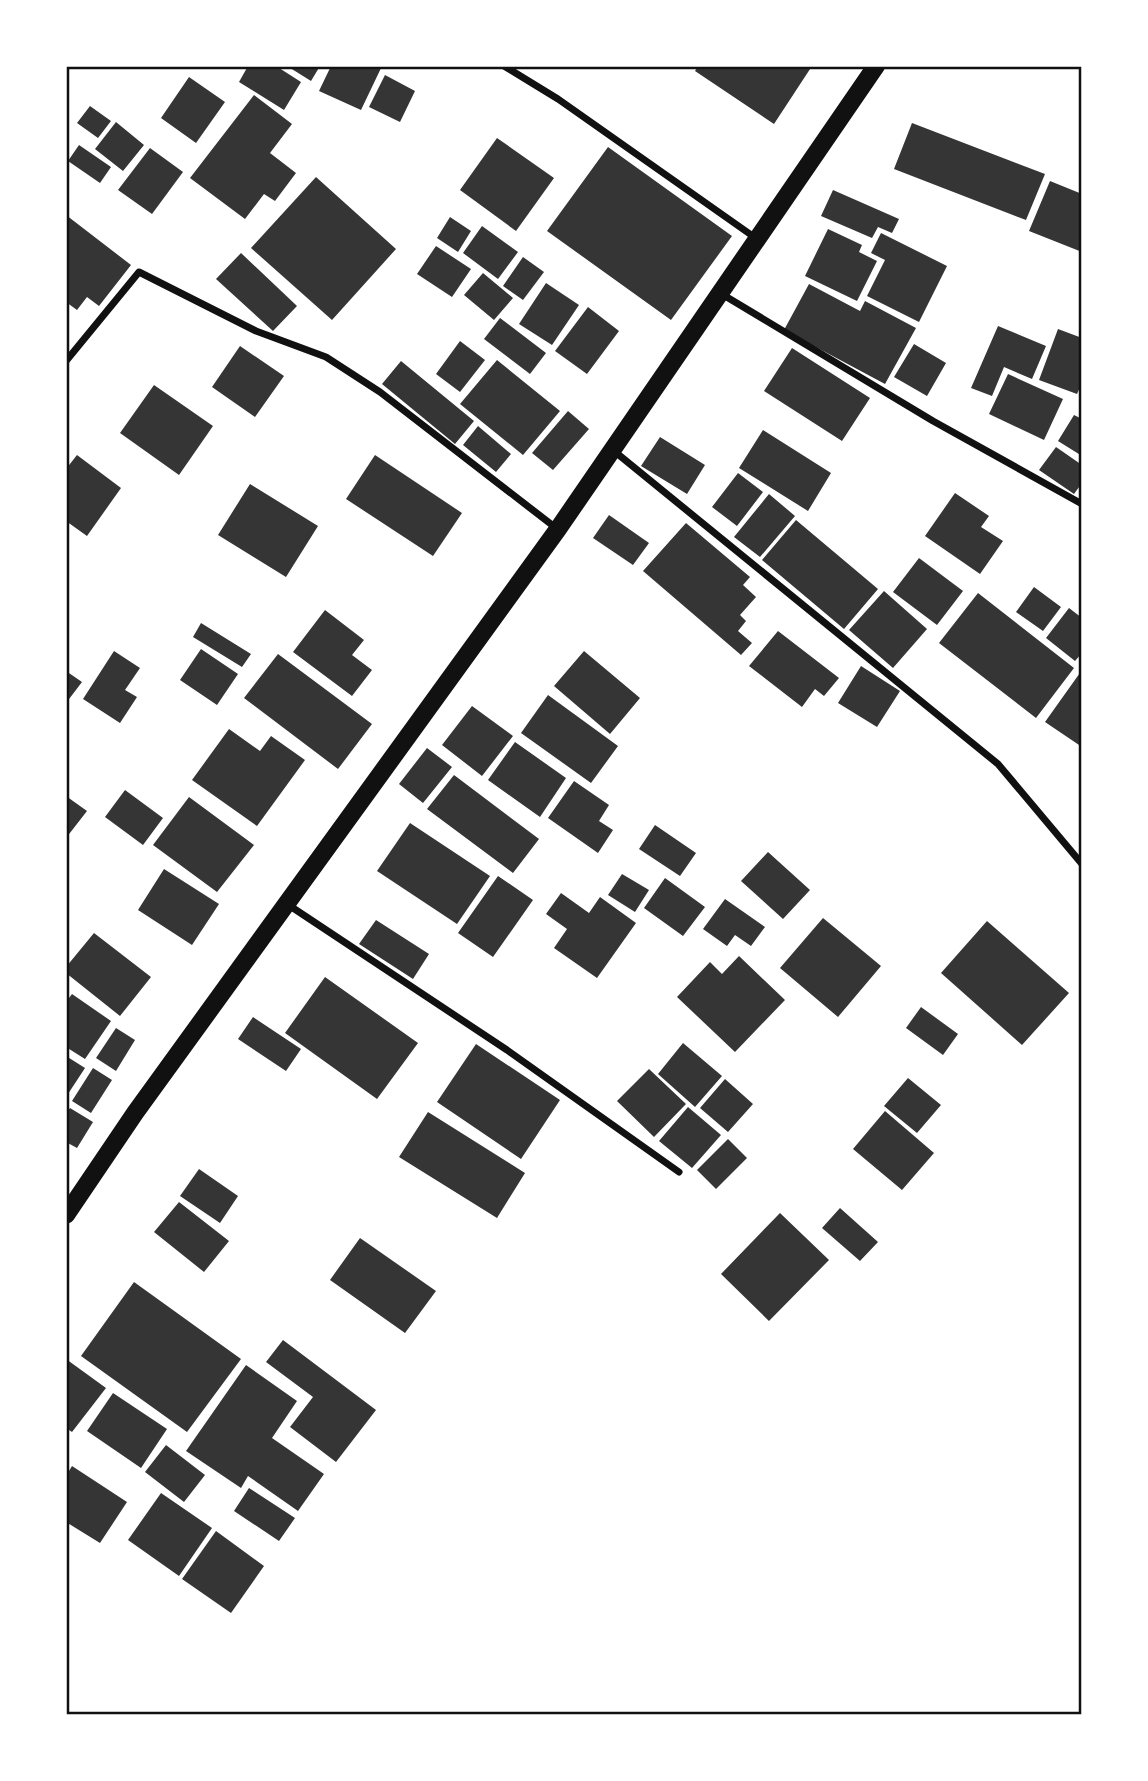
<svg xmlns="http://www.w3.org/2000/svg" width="1148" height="1781" font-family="'IBM Plex Serif',serif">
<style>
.building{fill:#353535}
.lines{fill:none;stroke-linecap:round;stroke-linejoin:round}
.minor{stroke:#111;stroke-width:7}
.primary{stroke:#111;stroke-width:18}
.neatline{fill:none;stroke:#111;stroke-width:2.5}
</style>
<rect width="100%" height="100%" fill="#fff"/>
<!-- building -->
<path class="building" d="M 248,66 L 276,66 L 301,82 L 284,110 L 239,82 Z
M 287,66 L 320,66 L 311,81 Z
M 331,66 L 382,66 L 361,110 L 319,91 Z
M 698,66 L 812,66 L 774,124 L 695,71 Z
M 385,75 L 415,91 L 400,122 L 369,107 Z
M 189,77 L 225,102 L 196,143 L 161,118 Z
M 254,95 L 292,124 L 270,153 L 296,173 L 275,201 L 264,194 L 245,219 L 190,178 Z
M 90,106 L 111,121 L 98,138 L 77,123 Z
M 116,122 L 144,145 L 123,171 L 95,149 Z
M 912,123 L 1045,174 L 1026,220 L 894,169 Z
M 497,138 L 554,178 L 516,231 L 460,190 Z
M 79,145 L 111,167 L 100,183 L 68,161 Z
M 608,147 L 732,236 L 671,320 L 547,231 Z
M 150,148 L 183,172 L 152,214 L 118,190 Z
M 316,177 L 396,249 L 332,320 L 251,248 Z
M 1050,181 L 1082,194 L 1082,252 L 1029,231 Z
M 833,190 L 899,219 L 892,233 L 878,227 L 872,238 L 821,216 Z
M 66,215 L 131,265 L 99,306 L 87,297 L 77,310 L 66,302 Z
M 450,217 L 471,231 L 458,252 L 437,238 Z
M 482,226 L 518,252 L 498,279 L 463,253 Z
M 828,229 L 862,245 L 859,252 L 877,261 L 857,301 L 805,276 Z
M 881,233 L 947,266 L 919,322 L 867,296 L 885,260 L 871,253 Z
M 436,246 L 471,269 L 452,297 L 417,274 Z
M 241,253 L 297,306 L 273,331 L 216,279 Z
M 523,257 L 544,272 L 523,300 L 503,286 Z
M 483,273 L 513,298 L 494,320 L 464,295 Z
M 546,283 L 579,305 L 552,345 L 519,324 Z
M 809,284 L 860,311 L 865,301 L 916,328 L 885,384 L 784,330 Z
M 588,307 L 619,331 L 587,374 L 555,351 Z
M 500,318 L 546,353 L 530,374 L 484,339 Z
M 998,326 L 1046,346 L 1032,379 L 1004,367 L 992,396 L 971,388 Z
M 1058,329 L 1082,338 L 1082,383 L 1077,394 L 1039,380 Z
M 460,341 L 485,360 L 460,392 L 436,374 Z
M 914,344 L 946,363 L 927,396 L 894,377 Z
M 240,346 L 284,376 L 255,417 L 212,387 Z
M 792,348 L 870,398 L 842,441 L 764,391 Z
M 497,360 L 560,411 L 523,455 L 460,404 Z
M 401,361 L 474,421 L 455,444 L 382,384 Z
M 1008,374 L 1063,399 L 1044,440 L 989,414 Z
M 154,385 L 213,426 L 179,475 L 120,433 Z
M 568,411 L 589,429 L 553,470 L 532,453 Z
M 1074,415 L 1082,419 L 1082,456 L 1058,441 Z
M 478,426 L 511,454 L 496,472 L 463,445 Z
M 763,430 L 831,473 L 808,511 L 739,468 Z
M 660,437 L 705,465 L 687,494 L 641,466 Z
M 1056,447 L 1082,465 L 1082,483 L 1074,494 L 1039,470 Z
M 77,455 L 121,488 L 87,536 L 66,521 L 66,469 Z
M 375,455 L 462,513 L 433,556 L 346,499 Z
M 738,473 L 763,492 L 737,526 L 712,507 Z
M 250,484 L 318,526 L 286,577 L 218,535 Z
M 955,493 L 989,516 L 981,527 L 1003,541 L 980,574 L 925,536 Z
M 769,494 L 795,516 L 760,557 L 734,537 Z
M 609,515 L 649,543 L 633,565 L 593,538 Z
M 796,520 L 878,589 L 844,629 L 762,560 Z
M 686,523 L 750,577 L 743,585 L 756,597 L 740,615 L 746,621 L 738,631 L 752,643 L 741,655 L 643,571 Z
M 919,558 L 963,591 L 937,625 L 893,592 Z
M 1034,587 L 1061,607 L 1043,631 L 1016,612 Z
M 884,591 L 927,629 L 893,668 L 849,630 Z
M 978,593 L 1074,668 L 1036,718 L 939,643 Z
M 1069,608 L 1082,618 L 1082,653 L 1075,661 L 1046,638 Z
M 325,610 L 364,640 L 352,655 L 372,670 L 352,696 L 293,652 Z
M 201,623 L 251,654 L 242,667 L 193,637 Z
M 778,631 L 839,678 L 824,696 L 815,689 L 802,707 L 749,666 Z
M 201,649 L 238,674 L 217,705 L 180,680 Z
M 114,651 L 140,668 L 125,690 L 137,697 L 120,723 L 83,699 Z
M 584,651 L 640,698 L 610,734 L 554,686 Z
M 278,654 L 372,724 L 338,769 L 244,698 Z
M 861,666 L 900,691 L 877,727 L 838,703 Z
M 1082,670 L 1082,747 L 1045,722 Z
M 66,671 L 82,682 L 66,703 Z
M 548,695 L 618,746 L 591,783 L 521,733 Z
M 472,706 L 513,736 L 482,776 L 442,745 Z
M 229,729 L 260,751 L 271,736 L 305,760 L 257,826 L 192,780 Z
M 515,742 L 566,778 L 540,817 L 488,780 Z
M 427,748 L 452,767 L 423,803 L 399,784 Z
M 454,775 L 539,839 L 513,873 L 427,809 Z
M 574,781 L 609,805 L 599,821 L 613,830 L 598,853 L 548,818 Z
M 125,790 L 163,818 L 143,845 L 105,817 Z
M 66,796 L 87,811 L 66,838 Z
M 189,797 L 254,845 L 217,892 L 153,845 Z
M 410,823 L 490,876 L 457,924 L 377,871 Z
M 655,825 L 696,853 L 680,876 L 639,849 Z
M 768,852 L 810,890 L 783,919 L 741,881 Z
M 164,869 L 219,904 L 192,945 L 138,910 Z
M 622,874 L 649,890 L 635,912 L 608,895 Z
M 498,876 L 533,900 L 493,957 L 458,933 Z
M 665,878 L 705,907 L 683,936 L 644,908 Z
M 561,893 L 589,913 L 600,897 L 636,923 L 597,978 L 554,948 L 567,929 L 546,914 Z
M 725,899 L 765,927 L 751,946 L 735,935 L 727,946 L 703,929 Z
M 823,918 L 881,966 L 838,1017 L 780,968 Z
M 376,920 L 429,954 L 413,979 L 359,944 Z
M 987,921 L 1069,993 L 1022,1045 L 941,973 Z
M 94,933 L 151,977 L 120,1016 L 66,973 L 66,967 Z
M 739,956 L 785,1000 L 735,1052 L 677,997 L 710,962 L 722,974 Z
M 325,977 L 418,1043 L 377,1099 L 285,1033 Z
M 72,994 L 111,1021 L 85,1059 L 66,1047 L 66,1002 Z
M 921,1007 L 958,1034 L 943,1055 L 906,1028 Z
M 253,1017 L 301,1049 L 286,1071 L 238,1039 Z
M 116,1028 L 135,1040 L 116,1071 L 96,1058 Z
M 683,1043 L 722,1076 L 695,1107 L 658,1074 Z
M 476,1044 L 560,1100 L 521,1159 L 437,1102 Z
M 66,1056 L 85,1068 L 66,1097 Z
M 93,1068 L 112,1080 L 91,1113 L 72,1101 Z
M 649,1069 L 686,1104 L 654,1137 L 617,1101 Z
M 908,1078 L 941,1105 L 917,1133 L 884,1106 Z
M 725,1079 L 753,1104 L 728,1132 L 700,1108 Z
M 688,1107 L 721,1135 L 692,1168 L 659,1141 Z
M 70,1108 L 93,1122 L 77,1148 L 66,1142 L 66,1114 Z
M 885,1111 L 934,1153 L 902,1190 L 853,1149 Z
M 428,1112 L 525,1173 L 497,1218 L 399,1157 Z
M 728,1139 L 747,1158 L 716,1189 L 697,1170 Z
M 199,1169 L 238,1196 L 220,1223 L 180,1196 Z
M 179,1202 L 229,1241 L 204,1272 L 154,1232 Z
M 840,1208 L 878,1242 L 860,1261 L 822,1228 Z
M 780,1213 L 829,1260 L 769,1321 L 721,1274 Z
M 360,1238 L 436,1291 L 405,1333 L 330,1280 Z
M 134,1282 L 241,1359 L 187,1432 L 81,1356 Z
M 283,1340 L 376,1410 L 336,1462 L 290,1427 L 313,1397 L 266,1362 Z
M 66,1359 L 106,1388 L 72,1432 L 66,1428 Z
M 246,1365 L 297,1401 L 272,1438 L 324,1474 L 298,1511 L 248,1476 L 241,1488 L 186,1451 Z
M 113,1393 L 167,1429 L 141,1468 L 87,1431 Z
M 166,1445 L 205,1475 L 184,1502 L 145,1472 Z
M 72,1466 L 127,1502 L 100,1543 L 66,1522 L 66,1476 Z
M 249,1488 L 295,1518 L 279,1541 L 234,1511 Z
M 161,1493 L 212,1528 L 179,1576 L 128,1540 Z
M 216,1531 L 264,1566 L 231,1613 L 182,1579 Z"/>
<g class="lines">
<!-- minor -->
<path class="minor" d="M 504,66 L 558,99 L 757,239
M 720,293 L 933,421 L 1082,504
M 66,361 L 139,272 L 256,331 L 326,357 L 380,392 L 556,528
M 614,451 L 998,764 L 1082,864
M 287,904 L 507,1050 L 679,1172"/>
<!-- primary -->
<path class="primary" d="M 66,1215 L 135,1113 L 558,529 L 876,66"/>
</g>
<!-- border -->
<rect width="1148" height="1781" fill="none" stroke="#ffffff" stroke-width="136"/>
<rect x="68" y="68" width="1012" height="1645" class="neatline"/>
</svg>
